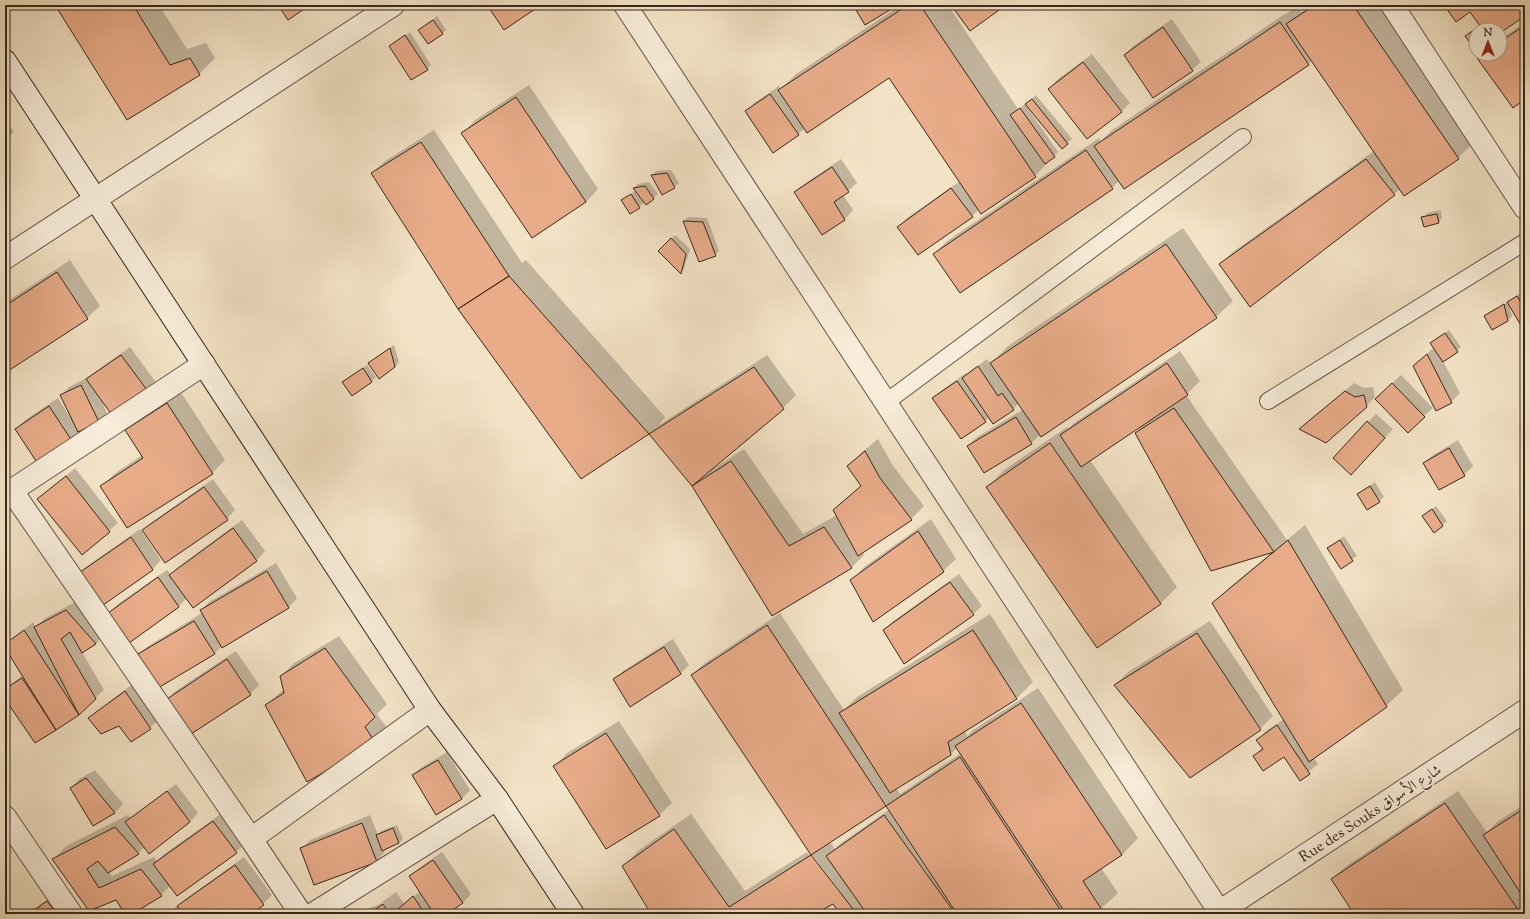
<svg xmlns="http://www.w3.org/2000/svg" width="1530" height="919" font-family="'Sorts Mill Goudy',Amiri,serif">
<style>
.shadow{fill:#0003;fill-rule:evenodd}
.building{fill:#e8ac89;stroke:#37281a}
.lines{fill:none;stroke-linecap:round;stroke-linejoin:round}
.lane-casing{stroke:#665745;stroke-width:18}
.street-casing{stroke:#665745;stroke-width:24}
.secondary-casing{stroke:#37281a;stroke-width:24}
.lane{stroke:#f7edda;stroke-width:16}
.street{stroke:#f7edda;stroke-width:22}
.secondary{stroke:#f7edda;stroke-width:22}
.labels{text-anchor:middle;stroke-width:3.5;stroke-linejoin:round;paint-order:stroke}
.street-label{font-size:15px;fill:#37281a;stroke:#f7edda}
</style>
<rect width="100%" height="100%" fill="#f3e3c6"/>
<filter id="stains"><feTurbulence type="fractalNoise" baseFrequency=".005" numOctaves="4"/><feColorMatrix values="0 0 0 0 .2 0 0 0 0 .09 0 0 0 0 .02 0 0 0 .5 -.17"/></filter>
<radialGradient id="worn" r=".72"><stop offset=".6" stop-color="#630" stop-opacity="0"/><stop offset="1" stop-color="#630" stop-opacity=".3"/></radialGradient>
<!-- shadow -->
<path class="shadow" d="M 56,5 L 159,5 L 187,49 L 206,43 L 215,58 L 199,74 L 127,119 Z
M 901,5 L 948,5 L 1018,109 L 1025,104 L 1058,152 L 1035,176 L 981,212 L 979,209 L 972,216 L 898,227 L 907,218 L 960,181 L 890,76 L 805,128 L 798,134 L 773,151 L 746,112 L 754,103 L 779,86 L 781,89 L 796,74 Z
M 1309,5 L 1381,5 L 1474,142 L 1458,158 L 1400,189 L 1394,194 L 1220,264 L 1233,252 L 1374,151 L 1312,61 L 1124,188 L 1119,181 L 1112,188 L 934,254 L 947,241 L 1099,138 L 1101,141 L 1112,130 L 1297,6 L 1301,12 Z
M 1446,5 L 1525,5 L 1525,15 L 1500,32 L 1500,30 L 1476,30 L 1475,49 L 1467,36 L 1479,24 L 1470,11 Z
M 437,16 L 446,30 L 442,34 L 420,30 Z
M 1172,19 L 1201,62 L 1192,70 L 1125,55 L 1133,46 Z
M 1525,22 L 1525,98 L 1483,54 L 1500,54 L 1500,40 Z
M 410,32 L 431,65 L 427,69 L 390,46 Z
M 1092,54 L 1130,103 L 1122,111 L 1087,138 L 1049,89 L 1057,80 Z
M 529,85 L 598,189 L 586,202 L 463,133 L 475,120 Z
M 1036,95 L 1072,139 L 1062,147 L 1026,104 Z
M 5,119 L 14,132 L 5,141 Z
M 434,130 L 522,263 L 526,260 L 665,417 L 659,425 L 767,355 L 796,395 L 783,408 L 713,467 L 714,468 L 744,449 L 803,534 L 837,515 L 835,510 L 862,485 L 848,466 L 861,453 L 878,439 L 893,466 L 924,506 L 911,519 L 862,552 L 864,555 L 851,568 L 772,614 L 693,486 L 650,433 L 581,478 L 372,173 L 385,161 Z
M 841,159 L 857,183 L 843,195 L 853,210 L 845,219 L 823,234 L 795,192 L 804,184 Z
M 671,170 L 679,183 L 674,187 L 662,194 L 652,175 L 656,171 Z
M 649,182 L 658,194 L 646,204 L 645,202 L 639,207 L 622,201 L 636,190 L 634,188 L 638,184 Z
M 1441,210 L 1442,218 L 1438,223 L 1423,218 L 1427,213 Z
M 688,217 L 707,218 L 719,251 L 715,255 L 684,221 Z
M 1183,228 L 1233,301 L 1216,317 L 1041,434 L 1031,443 L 968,446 L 977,437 L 1024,409 L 1019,403 L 1013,409 L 990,417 L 985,421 L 934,398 L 942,390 L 966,373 L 967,374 L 987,359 L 991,364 L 1008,346 Z
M 675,235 L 690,249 L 684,269 L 681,273 L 659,251 Z
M 70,260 L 100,306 L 87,318 L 5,372 L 5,303 Z
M 1521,292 L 1524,297 L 1525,296 L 1525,330 L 1509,305 L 1512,316 L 1508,320 L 1492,329 L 1485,316 L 1489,312 L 1508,302 Z
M 1449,330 L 1461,347 L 1443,361 L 1460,393 L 1451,402 L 1423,358 L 1434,347 L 1431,343 Z
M 394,345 L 399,362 L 395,367 L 369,363 Z
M 130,347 L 155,381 L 146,390 L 102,401 L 107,413 L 99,421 L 79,430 L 80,432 L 71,440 L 16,429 L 25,420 L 58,398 L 70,417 L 71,417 L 61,395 L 69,387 L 90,376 L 96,371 Z
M 1180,351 L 1200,381 L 1186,395 L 1287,540 L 1305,525 L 1403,690 L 1386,706 L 1314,758 L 1318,764 L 1300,779 L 1284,756 L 1254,756 L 1263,747 L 1258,740 L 1266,731 L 1284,719 L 1214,603 L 1230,587 L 1272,552 L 1136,433 L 1144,423 L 1090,460 L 1177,587 L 1160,604 L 988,487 L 1004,470 L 1067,427 L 1068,429 L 1074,423 Z
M 367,365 L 376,377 L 372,381 L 344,382 Z
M 1401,375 L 1433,408 L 1424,416 L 1376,399 Z
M 1354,383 L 1364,388 L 1373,387 L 1375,397 L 1366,406 L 1301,428 Z
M 180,391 L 225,460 L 212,473 L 102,486 L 114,474 L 142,455 L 126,430 L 139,417 Z
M 1376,414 L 1393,429 L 1360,465 L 1368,422 Z
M 1458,440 L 1473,466 L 1464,475 L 1439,489 L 1424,463 L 1433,455 Z
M 75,468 L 118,523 L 82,553 L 39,499 Z
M 213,479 L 235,510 L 227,519 L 143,530 L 152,522 Z
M 1375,482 L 1384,497 L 1367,509 L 1358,494 Z
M 1436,506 L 1447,521 L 1434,532 L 1423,516 Z
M 931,519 L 956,559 L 943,571 L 852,580 L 864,567 Z
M 242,520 L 265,551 L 257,560 L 193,607 L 187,598 L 179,606 L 129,641 L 109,613 L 118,604 L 167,570 L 171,574 L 178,567 Z
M 140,529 L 161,560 L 153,569 L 96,609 L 74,578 L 83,569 Z
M 1344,536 L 1357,556 L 1341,567 L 1328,548 Z
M 276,563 L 297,598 L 289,607 L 222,646 L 214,654 L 139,654 L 148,646 L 202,613 L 201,611 L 209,602 Z
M 959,574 L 982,606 L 973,614 L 884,630 L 893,621 Z
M 75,602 L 104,635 L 96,644 L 82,652 L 104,690 L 78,714 L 36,742 L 6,699 L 5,700 L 5,689 L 23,675 L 5,645 L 33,622 L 36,627 L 44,619 Z
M 780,613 L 844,710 L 857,697 L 990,614 L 1033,682 L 1017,698 L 965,730 L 967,736 L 973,730 L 1038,688 L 1138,838 L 1122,855 L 1101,868 L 1118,893 L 1101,909 L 1094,914 L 958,914 L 955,910 L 950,914 L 842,914 L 833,903 L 813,914 L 652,914 L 623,867 L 639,850 L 691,814 L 745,891 L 807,852 L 840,894 L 842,894 L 809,851 L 692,675 L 705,663 ZM 957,748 L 961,753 L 900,794 L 896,788 L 951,754 ZM 887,804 L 890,809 L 840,844 L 835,849 L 830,842 Z
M 1210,621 L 1273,716 L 1260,729 L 1115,685 L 1128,672 Z
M 339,636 L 387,704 L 377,714 L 387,728 L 374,741 L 266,705 L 284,689 L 281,676 L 294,663 Z
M 673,639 L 689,665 L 681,673 L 631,705 L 614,680 L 623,671 Z
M 236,651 L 259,685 L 250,694 L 166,701 L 174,692 Z
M 134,683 L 159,719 L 150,728 L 131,741 L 119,725 L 90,718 L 98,710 Z
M 619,721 L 672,803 L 659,815 L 555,766 L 567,753 Z
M 447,752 L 470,790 L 462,799 L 413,775 L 422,767 Z
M 95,770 L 123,804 L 114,813 L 71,788 L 79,779 Z
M 176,784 L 198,813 L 190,822 L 149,852 L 145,847 L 138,853 L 109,871 L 112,876 L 154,857 L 157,861 L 163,855 L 222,813 L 245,844 L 236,852 L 170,886 L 161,895 L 131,914 L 126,914 L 116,899 L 90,910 L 54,859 L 66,846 L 128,815 L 131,818 Z
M 1458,791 L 1487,832 L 1497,822 L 1525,804 L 1525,914 L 1356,914 L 1332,879 L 1345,867 Z
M 370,815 L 378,835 L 381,831 L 397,825 L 403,839 L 399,843 L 383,849 L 385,852 L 376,861 L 301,849 L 310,840 Z
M 5,842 L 12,852 L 5,859 Z
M 442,852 L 471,894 L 463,903 L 446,914 L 391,914 L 382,902 L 396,892 L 405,905 L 420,891 L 410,877 L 419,868 Z
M 244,857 L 272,895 L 263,904 L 249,914 L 164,914 L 180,905 L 187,898 Z
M 56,893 L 72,914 L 28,914 L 30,912 Z
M 381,903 L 388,914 L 352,914 L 378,905 Z"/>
<!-- building -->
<path class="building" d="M 55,5 L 133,5 L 170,65 L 190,58 L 200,75 L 127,120 Z
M 278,5 L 310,5 L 288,20 Z
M 487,5 L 541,5 L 504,30 Z
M 853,5 L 898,5 L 865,25 Z
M 908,5 L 920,5 L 1036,177 L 981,214 L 889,78 L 807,133 L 778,90 Z
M 951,5 L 1006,5 L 970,31 Z
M 1315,5 L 1353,5 L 1459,159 L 1404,196 L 1286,24 Z
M 1444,5 L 1525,5 L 1525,16 L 1500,33 L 1500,30 L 1476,30 L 1475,50 L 1465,36 L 1480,26 L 1470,12 L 1456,22 Z
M 433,20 L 443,34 L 428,44 L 418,30 Z
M 1280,22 L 1309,65 L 1124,189 L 1094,146 Z
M 1525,25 L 1525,99 L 1513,108 L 1477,58 L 1483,54 L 1500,54 L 1500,42 Z
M 1163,27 L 1193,71 L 1153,98 L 1124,55 Z
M 405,35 L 428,70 L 411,80 L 389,46 Z
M 1083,62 L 1122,112 L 1087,139 L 1048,89 Z
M 770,94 L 799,135 L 773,153 L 745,111 Z
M 516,97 L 586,202 L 532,238 L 461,133 Z
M 1032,99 L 1068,144 L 1062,149 L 1025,104 Z
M 1020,108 L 1055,157 L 1045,164 L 1010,115 Z
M 421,142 L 509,276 L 458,309 L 371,173 Z
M 1086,150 L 1113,189 L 960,293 L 933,254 Z
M 1366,159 L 1395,195 L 1250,307 L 1219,264 Z
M 832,167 L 849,192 L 834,202 L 845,220 L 822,235 L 794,192 Z
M 667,173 L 675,188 L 662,195 L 651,175 Z
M 645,186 L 654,199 L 646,205 L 633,188 Z
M 951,188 L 973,217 L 918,255 L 897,227 Z
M 631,194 L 640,208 L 630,214 L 621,200 Z
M 1437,214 L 1439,223 L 1424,227 L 1421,217 Z
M 683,221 L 703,222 L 716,256 L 699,262 Z
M 671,238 L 686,254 L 681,274 L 658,251 Z
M 1166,244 L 1217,318 L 1041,437 L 990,363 Z
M 57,272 L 88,319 L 5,373 L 5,306 Z
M 509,276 L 649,434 L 581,479 L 458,309 Z
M 1517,296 L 1525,309 L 1525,332 L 1507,302 Z
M 1504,304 L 1508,321 L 1492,330 L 1484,316 Z
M 1445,333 L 1458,352 L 1443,362 L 1430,343 Z
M 390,348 L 395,367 L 379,379 L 368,363 Z
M 1427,354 L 1452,403 L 1436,411 L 1413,366 Z
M 121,355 L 147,390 L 112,415 L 86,379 Z
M 1167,363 L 1188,395 L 1081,467 L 1060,435 Z
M 978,366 L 998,396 L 1002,393 L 1014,410 L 993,424 L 962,378 Z
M 754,367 L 784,409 L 692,486 L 649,434 Z
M 363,368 L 372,382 L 352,396 L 342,382 Z
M 957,381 L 986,422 L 961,439 L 932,398 Z
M 1392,383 L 1425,417 L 1408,433 L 1375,399 Z
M 81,385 L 99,422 L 78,432 L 60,395 Z
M 1345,391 L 1355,397 L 1364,395 L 1367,407 L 1326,443 L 1299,429 Z
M 167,403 L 213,474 L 127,528 L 100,486 L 143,458 L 125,430 Z
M 49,406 L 72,441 L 38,464 L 15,429 Z
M 1174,408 L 1274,552 L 1211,571 L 1135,433 Z
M 1016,417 L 1032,444 L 984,473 L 967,446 Z
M 1367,421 L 1385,438 L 1351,475 L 1333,458 Z
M 1050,443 L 1161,604 L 1097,648 L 986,487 Z
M 1449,448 L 1465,476 L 1439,490 L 1423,463 Z
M 865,451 L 880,478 L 912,520 L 858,556 L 833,510 L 861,486 L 847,466 Z
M 731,461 L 789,546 L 824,527 L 852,568 L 772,616 L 692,486 Z
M 66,476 L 110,532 L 82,555 L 37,499 Z
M 1370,486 L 1380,502 L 1367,510 L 1357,494 Z
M 204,487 L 228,520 L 165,563 L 142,530 Z
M 1432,509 L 1443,526 L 1434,533 L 1422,516 Z
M 233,528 L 257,561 L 193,608 L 169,575 Z
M 918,531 L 944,572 L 873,622 L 850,580 Z
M 131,537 L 153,570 L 96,610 L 73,577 Z
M 1288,540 L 1387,707 L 1309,762 L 1212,603 Z
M 1340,540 L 1353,561 L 1341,569 L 1327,548 Z
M 267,571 L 289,608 L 222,648 L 200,610 Z
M 158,577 L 179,607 L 129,643 L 108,613 Z
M 950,582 L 974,615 L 904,664 L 883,630 Z
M 66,610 L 96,644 L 82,653 L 70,632 L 61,639 L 96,699 L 79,715 L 34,627 Z
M 194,621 L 215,654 L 158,688 L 138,654 Z
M 767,625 L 886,806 L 811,855 L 691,675 Z
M 24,630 L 79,715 L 56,730 L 5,648 L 5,644 Z
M 973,630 L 1017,699 L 948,742 L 951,755 L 890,793 L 839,713 Z
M 1197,633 L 1261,730 L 1190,778 L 1114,685 Z
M 664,647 L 681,674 L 630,707 L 613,679 Z
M 325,648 L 375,717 L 365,727 L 375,742 L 307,782 L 265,705 L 284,693 L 280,676 Z
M 227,659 L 251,695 L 188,736 L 164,701 Z
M 22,678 L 56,730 L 35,743 L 5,699 L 5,689 Z
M 125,691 L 151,729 L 131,742 L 119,726 L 101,734 L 88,718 Z
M 1021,703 L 1122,855 L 1083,881 L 1102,910 L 1096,914 L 1066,914 L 955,746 Z
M 1277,725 L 1310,774 L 1300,781 L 1284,757 L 1263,771 L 1253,756 L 1263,749 L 1256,740 Z
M 606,733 L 660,816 L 606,849 L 553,766 Z
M 960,757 L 1063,914 L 957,914 L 886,806 Z
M 438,760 L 462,799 L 436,815 L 412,775 Z
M 86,778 L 115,813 L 93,826 L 70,788 Z
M 167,791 L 190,822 L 149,854 L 125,822 Z
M 1445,803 L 1521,914 L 1354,914 L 1331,879 Z
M 1525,808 L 1525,900 L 1483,835 Z
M 884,815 L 954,912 L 952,914 L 867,914 L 826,856 Z
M 213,821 L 237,853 L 177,896 L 153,864 Z
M 362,823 L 377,862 L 314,885 L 300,848 Z
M 115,827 L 139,854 L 108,873 L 98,861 L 87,869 L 99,888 L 141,869 L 162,896 L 132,914 L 125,914 L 116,900 L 89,911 L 52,859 Z
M 393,828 L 399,843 L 382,851 L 376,835 Z
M 674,829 L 729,907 L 811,855 L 857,914 L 840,914 L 833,904 L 815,914 L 651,914 L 622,866 Z
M 433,860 L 463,903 L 447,914 L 434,914 L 409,876 Z
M 235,865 L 264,905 L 251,914 L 183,914 L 177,906 Z
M 413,896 L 425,914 L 399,914 L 397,910 Z
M 47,901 L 57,914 L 29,914 Z
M 383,904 L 390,914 L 369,914 Z"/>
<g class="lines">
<defs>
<path id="lane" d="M 1268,401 L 1525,242
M 885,403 L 1243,137"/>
<path id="street" d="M 625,5 L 1221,914
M 1392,5 L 1525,208
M 5,258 L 393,5
M 12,491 L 251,839
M 5,495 L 204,364
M 5,817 L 71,914
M 301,914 L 251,839 L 430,710
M 313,914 L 497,799
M 1216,914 L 1525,711"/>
<path id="secondary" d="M 5,61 L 430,710 L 497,799 L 573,914"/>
</defs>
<!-- lane casing -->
<use href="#lane" class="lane-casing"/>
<!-- street casing -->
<use href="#street" class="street-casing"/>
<!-- secondary casing -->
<use href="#secondary" class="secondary-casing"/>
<!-- lane -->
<use href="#lane" class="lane"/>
<!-- street -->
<use href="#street" class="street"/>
<!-- secondary -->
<use href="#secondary" class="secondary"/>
</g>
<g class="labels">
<!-- street labels -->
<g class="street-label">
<text transform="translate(1370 813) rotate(-33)" y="5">Rue des Souks شارع الأسواق</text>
</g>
</g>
<!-- margin -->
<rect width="1530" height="919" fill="none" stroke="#f3e3c6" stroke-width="20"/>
<rect x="6" y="6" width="1518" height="907" fill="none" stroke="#37281a" stroke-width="2"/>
<rect x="10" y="10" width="1510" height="899" fill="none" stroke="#37281a"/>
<!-- north arrow -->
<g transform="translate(1488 42)"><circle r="19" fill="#f7edda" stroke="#aa9e8d"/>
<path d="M0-3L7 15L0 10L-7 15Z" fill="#8f2418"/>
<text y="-6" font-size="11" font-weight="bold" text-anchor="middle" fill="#37281a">N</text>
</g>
<rect width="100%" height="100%" filter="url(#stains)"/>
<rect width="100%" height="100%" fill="url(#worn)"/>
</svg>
